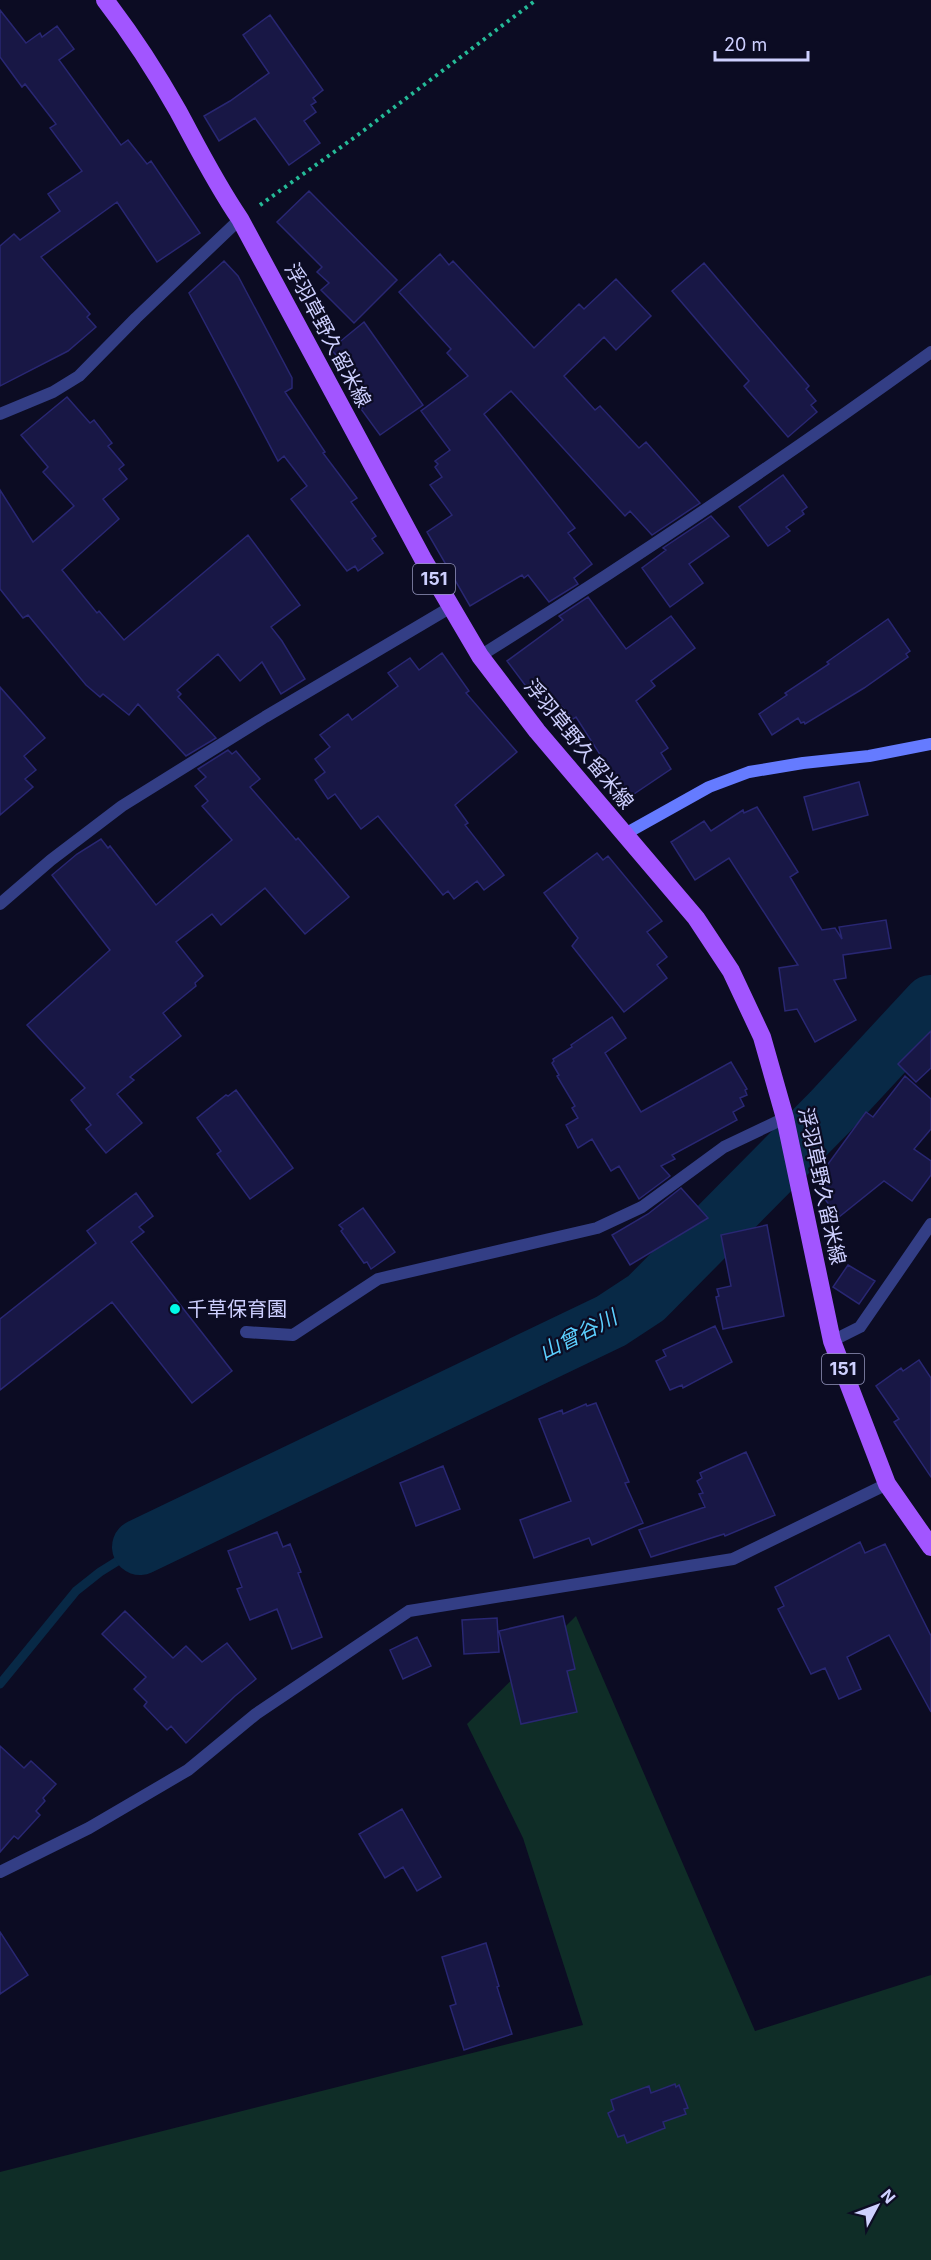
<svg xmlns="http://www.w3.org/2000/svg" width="931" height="2260" font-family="Inter,'Noto Sans JP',sans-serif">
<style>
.green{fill:#0f2d27}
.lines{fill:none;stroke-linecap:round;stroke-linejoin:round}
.stream{stroke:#082946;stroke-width:9}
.river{stroke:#082946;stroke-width:56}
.building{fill:#181745;stroke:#292773;stroke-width:1.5}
.path{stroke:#25bb98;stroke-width:4;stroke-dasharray:3 4.5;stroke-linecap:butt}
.street{stroke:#333e85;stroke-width:12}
.secondary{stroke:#657bff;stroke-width:12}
.primary{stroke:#a255ff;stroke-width:18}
.poi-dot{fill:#00f9e7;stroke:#0c0c23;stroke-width:2}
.labels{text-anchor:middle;stroke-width:4.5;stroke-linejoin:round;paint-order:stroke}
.shield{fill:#0c0c23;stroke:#9495bd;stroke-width:1.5}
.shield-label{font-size:18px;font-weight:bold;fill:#ced0ff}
.street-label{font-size:20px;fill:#ced0ff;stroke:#0c0c23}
.poi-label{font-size:20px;fill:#ced0ff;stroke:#0c0c23;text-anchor:start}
.water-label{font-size:21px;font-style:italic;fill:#5cd0ff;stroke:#0c0c23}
</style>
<rect width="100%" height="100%" fill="#0c0c23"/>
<!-- green -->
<path class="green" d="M 576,1616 L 755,2031 L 931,1975 L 931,2260 L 0,2260 L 0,2172 L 583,2025 L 523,1838 L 467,1724 Z"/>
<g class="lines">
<!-- stream -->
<path class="stream" d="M 0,1684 L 76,1591 L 100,1572 L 140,1547"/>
<!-- river -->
<path class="river" d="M 140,1547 L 611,1321 L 646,1298 L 830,1112 L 931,1003"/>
</g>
<!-- building -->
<path class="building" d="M 0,10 L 26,43 L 40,33 L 42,37 L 57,26 L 74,49 L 59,60 L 121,145 L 128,140 L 147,164 L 151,161 L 200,233 L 157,262 L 117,202 L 41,257 L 90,314 L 87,317 L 96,327 L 68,351 L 0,386 L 0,246 L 14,234 L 20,240 L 60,211 L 48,194 L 82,171 L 50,128 L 56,124 L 25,84 L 22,87 L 0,57 Z
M 270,15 L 323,90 L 313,98 L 316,102 L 311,105 L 316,112 L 304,121 L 320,143 L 289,165 L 255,118 L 219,141 L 204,116 L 230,101 L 269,73 L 243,35 Z
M 309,191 L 397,280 L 354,323 L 321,290 L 329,283 L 317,272 L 322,267 L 277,222 Z
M 440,254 L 449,265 L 453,261 L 534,348 L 579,304 L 584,309 L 616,279 L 651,316 L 616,350 L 604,337 L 564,376 L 595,410 L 600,406 L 639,448 L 646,442 L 700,503 L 652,535 L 630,511 L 625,516 L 511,391 L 484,414 L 575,528 L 568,533 L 592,564 L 574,578 L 578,584 L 549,602 L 528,575 L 524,578 L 522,575 L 470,606 L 427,532 L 452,515 L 430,485 L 442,477 L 435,467 L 438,464 L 435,461 L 450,450 L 421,411 L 468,376 L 447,353 L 451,349 L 399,292 Z
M 224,261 L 238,276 L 292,378 L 292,388 L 285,392 L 325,452 L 323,453 L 357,498 L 351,502 L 376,536 L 372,539 L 383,553 L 358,571 L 355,566 L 347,571 L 291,499 L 307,486 L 284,456 L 278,461 L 189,293 Z
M 704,263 L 809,386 L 806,389 L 816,401 L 811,405 L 817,412 L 788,437 L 744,386 L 749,381 L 672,291 Z
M 364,322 L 423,405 L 380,435 L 361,409 L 373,400 L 331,349 Z
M 67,397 L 90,423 L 94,420 L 112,443 L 108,446 L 124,465 L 119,469 L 127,479 L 103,499 L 119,519 L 62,570 L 97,613 L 99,611 L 124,640 L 248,535 L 300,605 L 271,627 L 282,641 L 305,679 L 281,694 L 262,662 L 240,681 L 218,654 L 177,690 L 181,694 L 178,697 L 216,738 L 186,756 L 138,704 L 129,715 L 103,694 L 100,697 L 86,685 L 28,615 L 23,618 L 0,589 L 0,490 L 33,542 L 74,506 L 43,472 L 48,467 L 21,435 Z
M 783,475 L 807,507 L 802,511 L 804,514 L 786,527 L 790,531 L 768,546 L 739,507 Z
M 711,516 L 729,536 L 689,564 L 703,583 L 670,607 L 642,568 L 666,550 L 663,548 Z
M 588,597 L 626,649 L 671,616 L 695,648 L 651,681 L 655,686 L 636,701 L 668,748 L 661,753 L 671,769 L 628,798 L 576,717 L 573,719 L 552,696 L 540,705 L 507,661 L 563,620 L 559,616 Z
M 888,619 L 910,651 L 906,654 L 908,657 L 864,688 L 805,724 L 804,722 L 801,723 L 798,718 L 772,735 L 759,714 L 787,695 L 785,693 L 829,664 L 827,662 Z
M 442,653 L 469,691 L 466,693 L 517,752 L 455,805 L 468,823 L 465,825 L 504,875 L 484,890 L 477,881 L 454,899 L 448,891 L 443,895 L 378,816 L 361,829 L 335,794 L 328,799 L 315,780 L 325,772 L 315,759 L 330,747 L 320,735 L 348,714 L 352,720 L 398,686 L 388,673 L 410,658 L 419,670 Z
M 0,687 L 45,738 L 24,756 L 36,770 L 25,779 L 33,787 L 0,815 Z
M 228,750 L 232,754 L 236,751 L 260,779 L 250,787 L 296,840 L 298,838 L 349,897 L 305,934 L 265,888 L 221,925 L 212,914 L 176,942 L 203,976 L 195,983 L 196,986 L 163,1013 L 181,1036 L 130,1077 L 134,1080 L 117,1094 L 142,1123 L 106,1153 L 86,1129 L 91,1125 L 71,1100 L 85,1088 L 27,1025 L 110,950 L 52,875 L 77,854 L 101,839 L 108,848 L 110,846 L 156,905 L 232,840 L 202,806 L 208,801 L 195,786 L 206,777 L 198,769 Z
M 859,782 L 868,815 L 813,830 L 804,797 Z
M 757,807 L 798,872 L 790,877 L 822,930 L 835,928 L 842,939 L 839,927 L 886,920 L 891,948 L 843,955 L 846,978 L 834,980 L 856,1020 L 815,1042 L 797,1009 L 785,1011 L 779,968 L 798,965 L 729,858 L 695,880 L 671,842 L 704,821 L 711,831 L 743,810 L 744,813 Z
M 597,853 L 603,860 L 608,856 L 662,921 L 647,932 L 667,957 L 657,965 L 667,978 L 624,1012 L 572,946 L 578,938 L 544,893 Z
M 612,1017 L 626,1038 L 605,1053 L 641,1112 L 731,1062 L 747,1089 L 745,1090 L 747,1095 L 740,1098 L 744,1106 L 733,1112 L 737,1120 L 672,1155 L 675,1159 L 661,1166 L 670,1176 L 639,1199 L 619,1166 L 611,1171 L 592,1139 L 578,1148 L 566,1125 L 578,1118 L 572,1108 L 575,1106 L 557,1076 L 559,1075 L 552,1063 L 554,1061 L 553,1059 L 572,1047 L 571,1045 Z
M 931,1031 L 931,1068 L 916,1082 L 898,1064 Z
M 905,1076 L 931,1099 L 931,1129 L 914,1149 L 931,1161 L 931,1175 L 912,1201 L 884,1181 L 839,1217 L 819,1192 L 826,1187 L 820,1175 L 866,1112 L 873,1117 Z
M 236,1090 L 293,1168 L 250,1199 L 217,1154 L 221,1151 L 197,1118 L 226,1095 L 228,1096 Z
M 681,1188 L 708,1218 L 630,1265 L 612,1235 L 648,1214 Z
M 136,1193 L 153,1216 L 139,1227 L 144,1232 L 131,1242 L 232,1371 L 192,1403 L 112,1302 L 0,1390 L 0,1319 L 96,1243 L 87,1231 Z
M 363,1208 L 395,1252 L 371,1269 L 367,1262 L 364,1263 L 341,1231 L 343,1229 L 339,1225 Z
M 767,1225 L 784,1316 L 723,1329 L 716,1297 L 719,1296 L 717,1289 L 731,1286 L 721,1235 Z
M 848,1265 L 875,1281 L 859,1304 L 833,1287 Z
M 715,1326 L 732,1362 L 683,1388 L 682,1385 L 670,1390 L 656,1361 L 666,1356 L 663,1350 Z
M 919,1360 L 931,1378 L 931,1477 L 894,1422 L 899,1419 L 876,1386 L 901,1368 L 903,1371 Z
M 596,1403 L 629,1482 L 625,1483 L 643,1523 L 592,1545 L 589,1538 L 534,1558 L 520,1520 L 571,1501 L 539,1419 L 562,1410 L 563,1414 L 586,1404 L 587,1406 Z
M 746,1452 L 775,1515 L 725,1536 L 724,1534 L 651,1557 L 639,1530 L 705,1507 L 699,1494 L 703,1493 L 697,1481 L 702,1478 L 700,1473 Z
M 443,1466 L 460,1509 L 416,1526 L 400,1483 Z
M 277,1532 L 283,1547 L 290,1544 L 301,1572 L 298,1573 L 322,1637 L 292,1649 L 277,1609 L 250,1620 L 237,1589 L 242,1587 L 228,1551 Z
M 860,1542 L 865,1553 L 885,1544 L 931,1636 L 931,1712 L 889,1635 L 847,1657 L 861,1689 L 839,1699 L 825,1668 L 811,1674 L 778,1609 L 784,1606 L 775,1587 Z
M 125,1611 L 173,1658 L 186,1646 L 202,1662 L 227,1643 L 256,1679 L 235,1696 L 186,1743 L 171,1726 L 167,1730 L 144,1706 L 147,1702 L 134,1689 L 146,1677 L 102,1634 Z
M 563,1616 L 575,1669 L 567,1671 L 577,1712 L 521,1724 L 499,1631 Z
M 497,1618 L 499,1652 L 464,1654 L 462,1620 Z
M 417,1637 L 431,1666 L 403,1679 L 390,1650 Z
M 0,1746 L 24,1768 L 31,1761 L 56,1784 L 43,1798 L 45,1801 L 36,1811 L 40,1815 L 18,1839 L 14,1836 L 0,1852 Z
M 402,1809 L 441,1877 L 417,1891 L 403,1867 L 385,1878 L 359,1834 Z
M 0,1932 L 28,1975 L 0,1994 Z
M 486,1943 L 499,1986 L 497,1987 L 512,2034 L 464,2050 L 450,2006 L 456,2004 L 442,1957 Z
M 675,2084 L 676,2087 L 679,2085 L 688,2108 L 684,2109 L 686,2114 L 663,2122 L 665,2128 L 627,2143 L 624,2135 L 618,2137 L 608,2113 L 614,2110 L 611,2100 L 649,2086 L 651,2093 Z"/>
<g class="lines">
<!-- path -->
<path class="path" d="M 260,205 L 355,137 L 536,0"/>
<!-- street -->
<path class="street" d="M 0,414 L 53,392 L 79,376 L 136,318 L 240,219
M 480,656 C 634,560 784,458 931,352
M 0,904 L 51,860 L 122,806 L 265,717 L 451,607
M 246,1332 L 293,1335 L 378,1279 L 597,1228 L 642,1207 L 724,1147 L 785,1118
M 832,1341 L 860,1327 L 931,1224
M 0,1872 L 89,1828 L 188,1770 L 256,1714 L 409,1611 L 733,1559 L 887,1484"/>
<!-- secondary -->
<path class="secondary" d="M 625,834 L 709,787 L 749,772 L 803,763 L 869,756 L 931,744"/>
<!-- primary -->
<path class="primary" d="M 105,0 C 132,35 156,72 178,111 C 198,148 216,184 240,219 L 423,559 L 480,656 L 537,731 L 696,918 L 731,971 L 762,1037 L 785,1118 L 832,1341 L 887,1484 L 931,1547"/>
</g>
<!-- markers -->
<circle class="poi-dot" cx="175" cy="1309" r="6"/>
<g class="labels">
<!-- shield labels -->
<g class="shield">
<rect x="413" y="564" width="42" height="30" rx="4.5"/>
<rect x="822" y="1354" width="42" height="30" rx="4.5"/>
</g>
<g class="shield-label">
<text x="434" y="585">151</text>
<text x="843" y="1375">151</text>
</g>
<!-- street labels -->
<g class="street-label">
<text transform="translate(328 335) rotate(62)" y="7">浮羽草野久留米線</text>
<text transform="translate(579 744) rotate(51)" y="7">浮羽草野久留米線</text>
<text transform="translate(822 1186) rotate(78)" y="7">浮羽草野久留米線</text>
</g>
<!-- poi labels -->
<g class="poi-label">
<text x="187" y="1316">千草保育園</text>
</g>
<!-- water labels -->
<g class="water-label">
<text transform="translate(578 1335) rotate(-27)" y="7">山曾谷川</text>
</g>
</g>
<!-- north arrow -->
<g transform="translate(877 2206) rotate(49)" stroke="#0c0c23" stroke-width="4.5" paint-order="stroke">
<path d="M0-4.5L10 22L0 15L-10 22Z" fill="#ced0ff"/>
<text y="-9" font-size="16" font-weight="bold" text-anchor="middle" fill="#ced0ff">N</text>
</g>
<!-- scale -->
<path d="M715 51v9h93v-9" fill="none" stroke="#ced0ff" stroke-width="3"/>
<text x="724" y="51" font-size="18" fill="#ced0ff" stroke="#0c0c23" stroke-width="4.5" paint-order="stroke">20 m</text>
</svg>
